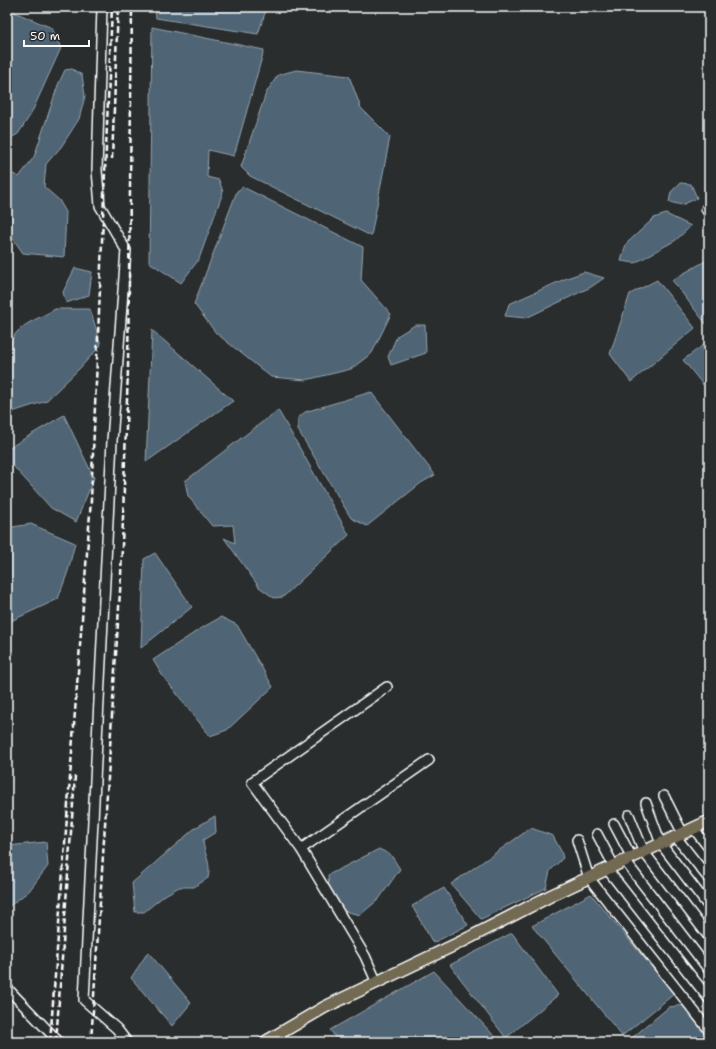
<svg xmlns="http://www.w3.org/2000/svg" width="716" height="1049" font-family="'Shantell Sans',sans-serif">
<style>
.water{fill:#506574;stroke:#96a3ac}
.lines{fill:none;stroke-linecap:round;stroke-linejoin:round}
.minor-casing{stroke:#fff;stroke-width:12}
.major-casing{stroke:#fff;stroke-width:14}
.minor{stroke:#2a2d2e;stroke-width:9}
.major{stroke:#736b52;stroke-width:11}
.rail{stroke:#fff;stroke-width:2.5;stroke-dasharray:6 3;stroke-linecap:butt}
</style>
<rect width="100%" height="100%" fill="#2a2d2e"/>
<filter id="ink" filterUnits="userSpaceOnUse"><feTurbulence type="fractalNoise" baseFrequency=".025" numOctaves="2"/><feDisplacementMap in="SourceGraphic" scale="8" xChannelSelector="R" yChannelSelector="G"/><feConvolveMatrix kernelMatrix="1 2 1 2 8 2 1 2 1" color-interpolation-filters="sRGB"/></filter>
<g filter="url(#ink)">
<!-- water -->
<path class="water" d="M 155,7 L 267,7 L 258,34 L 156,18 Z
M 7,9 L 52,28 L 61,48 L 31,114 L 18,134 L 7,140 Z
M 152,27 L 264,50 L 234,156 L 208,150 L 207,177 L 219,180 L 223,192 L 199,259 L 181,283 L 149,262 Z
M 72,69 L 82,75 L 85,96 L 79,119 L 61,147 L 46,164 L 44,187 L 59,200 L 66,212 L 64,257 L 23,253 L 7,230 L 7,171 L 19,177 L 34,157 L 58,85 L 65,70 Z
M 296,70 L 349,76 L 361,108 L 390,137 L 371,236 L 250,176 L 241,167 L 266,93 L 278,75 Z
M 680,183 L 691,184 L 697,198 L 682,205 L 669,202 L 671,192 Z
M 243,187 L 363,247 L 361,280 L 391,314 L 372,353 L 351,369 L 306,380 L 271,377 L 216,333 L 194,304 L 237,191 Z
M 666,214 L 691,226 L 676,240 L 635,263 L 621,261 L 626,244 L 654,218 Z
M 709,259 L 709,322 L 706,324 L 672,280 Z
M 75,268 L 92,272 L 89,295 L 66,303 L 63,292 Z
M 584,272 L 604,278 L 591,287 L 526,318 L 505,316 L 509,304 L 567,278 Z
M 657,280 L 695,328 L 631,382 L 610,354 L 630,294 Z
M 55,309 L 90,309 L 101,345 L 79,369 L 46,401 L 9,413 C 6,391 1,345 20,329 C 29,321 44,316 55,309 Z
M 415,325 L 425,325 L 426,353 L 391,365 L 388,357 L 397,336 Z
M 152,330 L 233,401 L 146,462 Z
M 709,341 L 709,392 L 683,360 Z
M 371,392 L 435,475 L 421,483 L 367,526 L 351,518 L 298,430 L 298,418 L 305,412 Z
M 278,410 L 349,535 L 283,597 L 274,598 L 259,587 L 224,538 L 235,543 L 233,525 L 212,526 L 188,496 L 185,481 Z
M 64,415 L 94,478 L 76,522 L 51,508 L 7,459 L 7,449 Z
M 31,524 L 75,543 L 68,571 L 58,599 L 11,621 L 7,626 L 7,531 L 13,527 Z
M 155,553 L 192,607 L 141,648 L 144,559 Z
M 221,617 L 237,625 L 273,687 L 227,730 L 210,736 L 162,675 L 153,660 L 200,629 Z
M 215,816 L 216,832 L 203,840 C 204,856 212,862 208,878 L 194,887 L 179,887 L 165,895 L 144,912 L 135,912 L 132,883 L 195,828 Z
M 531,828 L 553,836 L 561,851 L 563,858 L 550,871 L 546,888 L 481,919 L 451,884 Z
M 46,842 L 48,866 L 29,891 L 7,908 L 7,846 Z
M 379,849 L 391,855 L 400,869 L 379,899 L 360,915 L 344,911 L 329,892 L 328,875 Z
M 444,888 L 468,925 L 433,943 L 412,906 Z
M 591,894 L 674,994 L 622,1036 L 532,926 Z
M 512,933 L 558,995 L 506,1038 L 450,965 Z
M 148,952 L 191,1003 L 172,1026 L 131,978 Z
M 434,971 L 497,1039 L 494,1042 L 339,1042 L 330,1030 Z
M 685,1005 L 709,1038 L 709,1042 L 627,1042 L 669,1007 Z"/>
<g class="lines">
<defs>
<path id="minor" d="M 102,7 L 97,170 L 100,206 L 126,250 L 112,441 L 84,1000 L 117,1029 L 127,1042
M 706,209 L 709,213
M 664,796 L 683,834
M 646,803 L 661,844 L 709,907
M 629,815 L 644,852 L 709,937
M 614,824 L 632,858
M 694,829 L 709,848
M 597,834 L 614,866
M 676,837 L 709,879
M 577,840 L 589,878 L 709,1030
M 301,849 L 429,760
M 625,861 L 709,970
M 607,869 L 709,999
M 377,983 L 365,956 L 301,849 L 252,782 L 387,687
M 7,988 L 59,1042"/>
<path id="major" d="M 265,1042 L 325,1007 L 463,941 L 552,895 L 709,821"/>
</defs>
<!-- minor casing -->
<use href="#minor" class="minor-casing"/>
<!-- major casing -->
<use href="#major" class="major-casing"/>
<!-- minor -->
<use href="#minor" class="minor"/>
<!-- major -->
<use href="#major" class="major"/>
<!-- rail -->
<path class="rail" d="M 112,159 L 118,7
M 50,1042 L 91,500 L 112,7
M 56,1042 L 75,776
M 91,1042 L 121,576 L 128,369 L 132,7"/>
</g>
</g>
<!-- margin -->
<rect width="716" height="1049" fill="none" stroke="#2a2d2e" stroke-width="24"/>
<rect x="12" y="12" width="692" height="1025" fill="none" stroke="#fff" stroke-width="1.5" filter="url(#ink)"/>
<!-- scale -->
<path d="M24 40v6h65v-6" fill="none" stroke="#ffffff" stroke-width="2"/>
<text x="30" y="40" font-size="12" fill="#ffffff" stroke="#2a2d2e" stroke-width="3" paint-order="stroke">50 m</text>
</svg>
